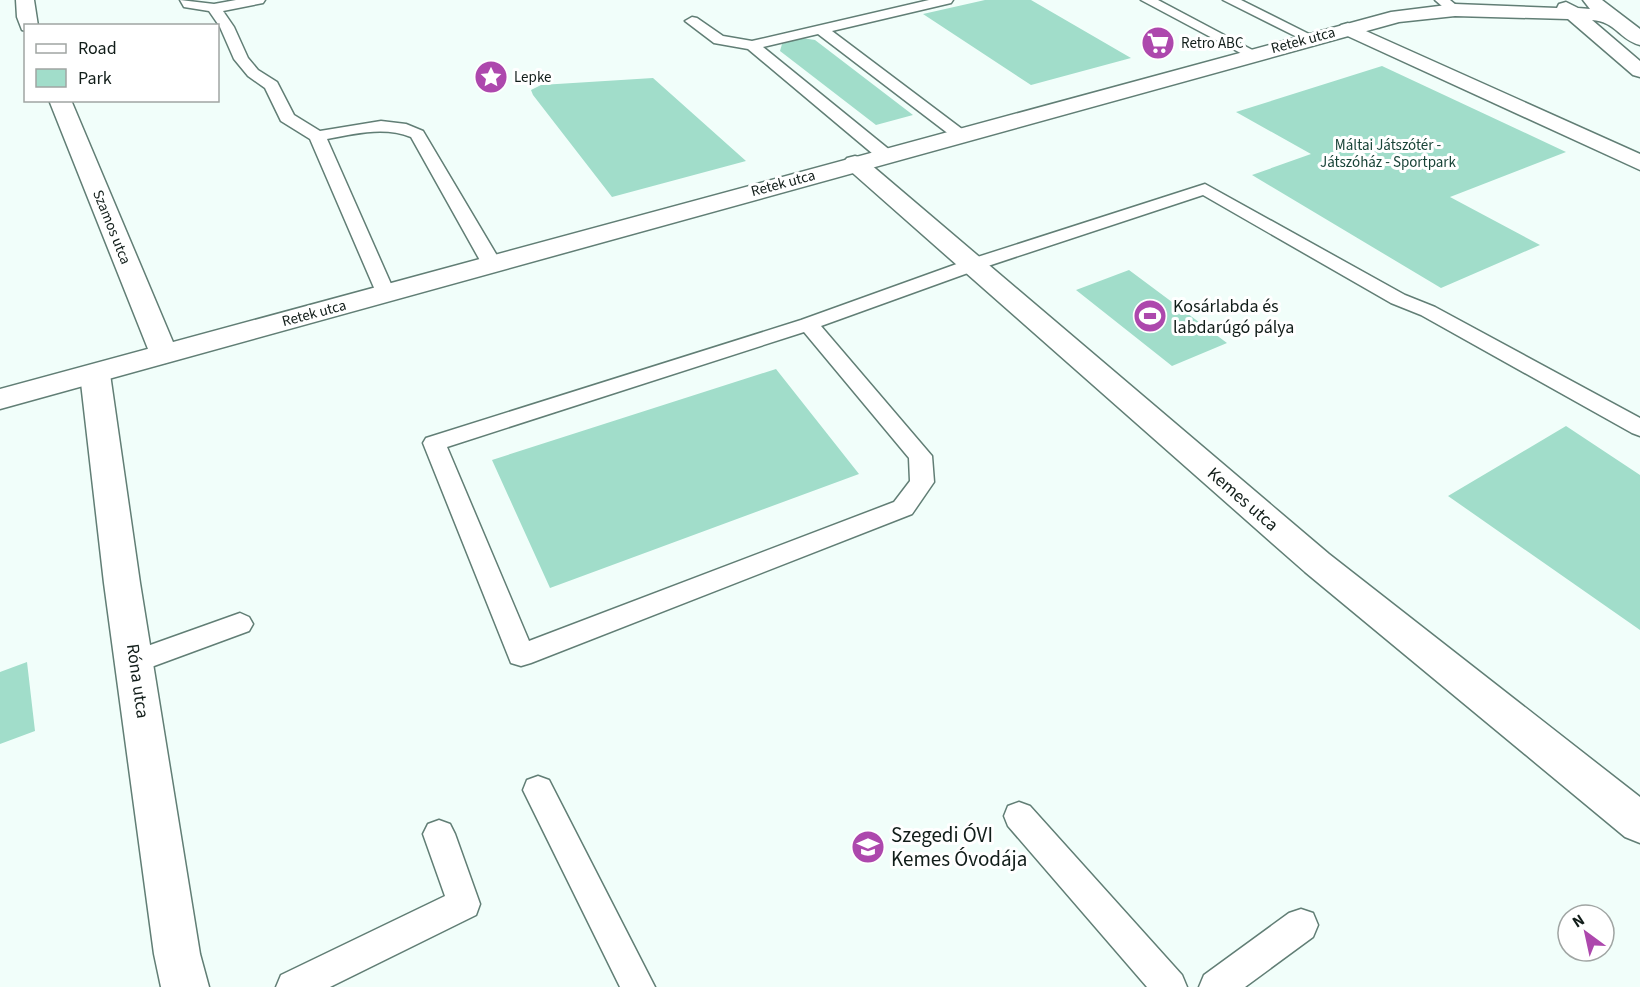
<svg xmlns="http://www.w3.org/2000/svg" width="1640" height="987" font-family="'Source Sans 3',sans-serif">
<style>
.green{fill:#a1ddca}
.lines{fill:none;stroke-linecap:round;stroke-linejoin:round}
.lane-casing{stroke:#617e75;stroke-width:3}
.street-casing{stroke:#617e75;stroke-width:3}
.secondary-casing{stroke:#617e75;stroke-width:3}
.lane{fill:#fff;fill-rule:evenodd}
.street{fill:#fff;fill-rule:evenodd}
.secondary{fill:#fff;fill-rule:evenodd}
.labels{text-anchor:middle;stroke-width:6;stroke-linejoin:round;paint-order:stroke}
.far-street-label{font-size:15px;fill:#111d19;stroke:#fff}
.far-poi-label{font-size:15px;fill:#111d19;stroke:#fff;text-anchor:start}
.far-park-label{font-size:15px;fill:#184337;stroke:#fff}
.poi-label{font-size:18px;fill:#111d19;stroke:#fff;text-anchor:start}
.street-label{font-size:18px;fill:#111d19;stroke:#fff}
.near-poi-label{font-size:21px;fill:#111d19;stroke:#fff;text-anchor:start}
</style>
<rect width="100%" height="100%" fill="#f1fefa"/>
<!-- green -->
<path class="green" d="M 985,0 L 1031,0 L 1131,58 L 1031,85 L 923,14 Z
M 802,38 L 815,40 L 913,115 L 876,125 L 780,51 L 782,44 Z
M 1382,66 L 1566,152 L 1450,197 L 1540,245 L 1441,288 L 1252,175 L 1311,154 L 1236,112 Z
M 653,78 L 746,161 L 612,197 L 533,95 L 531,90 L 541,85 Z
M 1129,270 L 1227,343 L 1172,366 L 1076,290 Z
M 776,369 L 859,474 L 550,588 L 492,460 Z
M 1566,426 L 1640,475 L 1640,630 L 1448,496 Z
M 27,662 L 35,731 L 0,744 L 0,672 Z"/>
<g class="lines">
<defs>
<path id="lane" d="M 180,0 L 214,4 L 236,0 L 265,0 L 263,3 L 223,11 L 234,27 L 248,58 L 258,70 L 277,82 L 294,115 L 320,131 L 381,121 L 406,124 L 423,131 L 502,264 L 499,268 L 485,268 L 482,264 L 411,137 C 384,126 354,134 327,139 L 395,293 L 392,297 L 378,297 L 310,139 L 281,121 L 265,88 L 248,76 L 234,59 L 220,27 L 209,11 L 184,7 Z
M 929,0 L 953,0 L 951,3 L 832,31 L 966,132 L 968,135 L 966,138 L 954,138 L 818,34 L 763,47 L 891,151 L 893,155 L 891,159 L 879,159 L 748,49 L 714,43 L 685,21 L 692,17 L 697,18 L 723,36 L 752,41 Z
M 1141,0 L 1158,0 L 1260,54 L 1253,58 L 1248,57 Z
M 1223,0 L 1241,0 L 1317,38 L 1310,42 L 1305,41 Z
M 1435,0 L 1450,0 L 1462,10 L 1455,14 L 1450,13 Z
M 1205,184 L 1405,295 L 1435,307 L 1640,418 L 1640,436 L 1632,433 L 1421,315 L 1391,303 L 1203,195 L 979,269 L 821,326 L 932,456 L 934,482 L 912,514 L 531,663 L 521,666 L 511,663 L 423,443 L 426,438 L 801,320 L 965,261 ZM 804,332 L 909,458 L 910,481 L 894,502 L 529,641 L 447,447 Z
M 240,613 L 249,617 L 253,624 L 249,631 L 135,673 L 125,670 L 121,662 L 125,654 Z
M 538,776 L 549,780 L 655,987 L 620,987 L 523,790 L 527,780 Z
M 1019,802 L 1030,806 L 1182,975 L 1187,987 L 1147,987 L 1008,826 L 1004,816 L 1008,806 Z
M 439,820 L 450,824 L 455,834 L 480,904 L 476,915 L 330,987 L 276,987 L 281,975 L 445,896 L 423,834 L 428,824 Z
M 1301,909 L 1313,913 L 1318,925 L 1313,937 L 1245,987 L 1199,987 L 1204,975 L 1289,913 Z"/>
<path id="street" d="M 16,0 L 34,0 L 38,26 L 26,26 L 26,31 L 22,30 L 17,17 Z
M 1348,23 L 1640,154 L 1640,170 L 1341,33 L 1338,29 L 1341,25 Z
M 49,100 L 71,100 L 178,354 L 174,360 L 164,363 L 154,360 L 150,354 Z
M 855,156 L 863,158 L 1329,554 L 1640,797 L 1640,843 L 1625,837 L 1305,572 L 847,168 L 843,163 L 847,158 Z
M 95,365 L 105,367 L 110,374 L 140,583 L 200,954 L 209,987 L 161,987 L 154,954 L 104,583 L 80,374 L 85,367 Z"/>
<path id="secondary" d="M 1583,0 L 1602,0 L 1640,29 L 1640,45 C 1620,40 1615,21 1592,20 L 1640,61 L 1640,77 L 1633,75 L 1568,19 L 1455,16 L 1399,22 L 0,409 L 0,389 L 1391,12 L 1455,4 L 1557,8 L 1559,4 L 1566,2 L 1578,8 L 1590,9 Z"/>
</defs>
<!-- lane casing -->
<use href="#lane" class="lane-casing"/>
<!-- street casing -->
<use href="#street" class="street-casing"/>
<!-- secondary casing -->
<use href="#secondary" class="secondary-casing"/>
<!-- lane -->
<use href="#lane" class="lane"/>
<!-- street -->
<use href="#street" class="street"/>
<!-- secondary -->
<use href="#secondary" class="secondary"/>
</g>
<!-- icons -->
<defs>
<symbol id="supermarket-disc" viewBox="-11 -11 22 22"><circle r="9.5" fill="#ad48ad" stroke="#fff"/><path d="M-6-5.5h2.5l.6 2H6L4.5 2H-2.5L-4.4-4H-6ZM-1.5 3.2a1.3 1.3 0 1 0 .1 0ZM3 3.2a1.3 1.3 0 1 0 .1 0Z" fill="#fff"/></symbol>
<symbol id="sight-disc" viewBox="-11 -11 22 22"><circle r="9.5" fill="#ad48ad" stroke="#fff"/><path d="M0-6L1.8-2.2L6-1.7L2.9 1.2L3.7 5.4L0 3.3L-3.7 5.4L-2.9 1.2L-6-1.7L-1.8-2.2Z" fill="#fff"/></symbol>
<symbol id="stadium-disc" viewBox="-11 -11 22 22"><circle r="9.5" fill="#ad48ad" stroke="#fff"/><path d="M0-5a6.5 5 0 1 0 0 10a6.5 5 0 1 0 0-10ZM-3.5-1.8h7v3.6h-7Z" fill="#fff"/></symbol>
<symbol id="school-disc" viewBox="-11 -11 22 22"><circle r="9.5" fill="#ad48ad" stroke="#fff"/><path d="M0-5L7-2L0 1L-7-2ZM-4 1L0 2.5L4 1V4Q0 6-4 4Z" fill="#fff"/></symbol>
</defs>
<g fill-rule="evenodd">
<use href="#supermarket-disc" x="1139" y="24" width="38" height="38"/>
<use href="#sight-disc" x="472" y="58" width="38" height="38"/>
<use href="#stadium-disc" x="1131" y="297" width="38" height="38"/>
<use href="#school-disc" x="849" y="828" width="38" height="38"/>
</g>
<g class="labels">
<!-- far-street labels -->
<g class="far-street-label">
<text transform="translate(1303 40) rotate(-15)" y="5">Retek utca</text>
<text transform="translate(783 183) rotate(-15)" y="5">Retek utca</text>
<text transform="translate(112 227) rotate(68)" y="5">Szamos utca</text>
<text transform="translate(314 313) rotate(-15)" y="5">Retek utca</text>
</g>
<!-- far-poi labels -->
<g class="far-poi-label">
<text x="1181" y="48">Retro ABC</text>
<text x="514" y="82">Lepke</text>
</g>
<!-- far-park labels -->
<g class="far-park-label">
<text x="1388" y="150">Máltai Játszótér -<tspan x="1388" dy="17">Játszóház - Sportpark</tspan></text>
</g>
<!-- poi labels -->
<g class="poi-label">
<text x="1173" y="312">Kosárlabda és<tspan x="1173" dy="21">labdarúgó pálya</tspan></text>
</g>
<!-- street labels -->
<g class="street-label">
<text transform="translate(1243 499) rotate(41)" y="6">Kemes utca</text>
<text transform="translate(138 681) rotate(82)" y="6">Róna utca</text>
</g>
<!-- near-poi labels -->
<g class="near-poi-label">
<text x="891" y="842">Szegedi ÓVI<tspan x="891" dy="24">Kemes Óvodája</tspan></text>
</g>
</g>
<!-- legend -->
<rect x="24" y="24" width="195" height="78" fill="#ffffff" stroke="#a0a5a3" stroke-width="1.5"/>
<rect x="36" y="44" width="30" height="9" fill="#ffffff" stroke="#a0a5a3" stroke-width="1.5"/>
<text x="78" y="54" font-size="18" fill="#111d19">Road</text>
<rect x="36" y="69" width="30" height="18" fill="#a1ddca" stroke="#a0a5a3" stroke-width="1.5"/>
<text x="78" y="84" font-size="18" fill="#111d19">Park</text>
<!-- north arrow -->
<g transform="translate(1586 933) rotate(327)"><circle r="28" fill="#ffffff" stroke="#a0a5a3" stroke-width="1.5"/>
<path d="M0-4.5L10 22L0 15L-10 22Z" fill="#ad48ad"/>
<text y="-9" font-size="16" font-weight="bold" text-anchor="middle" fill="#111d19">N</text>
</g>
</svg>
